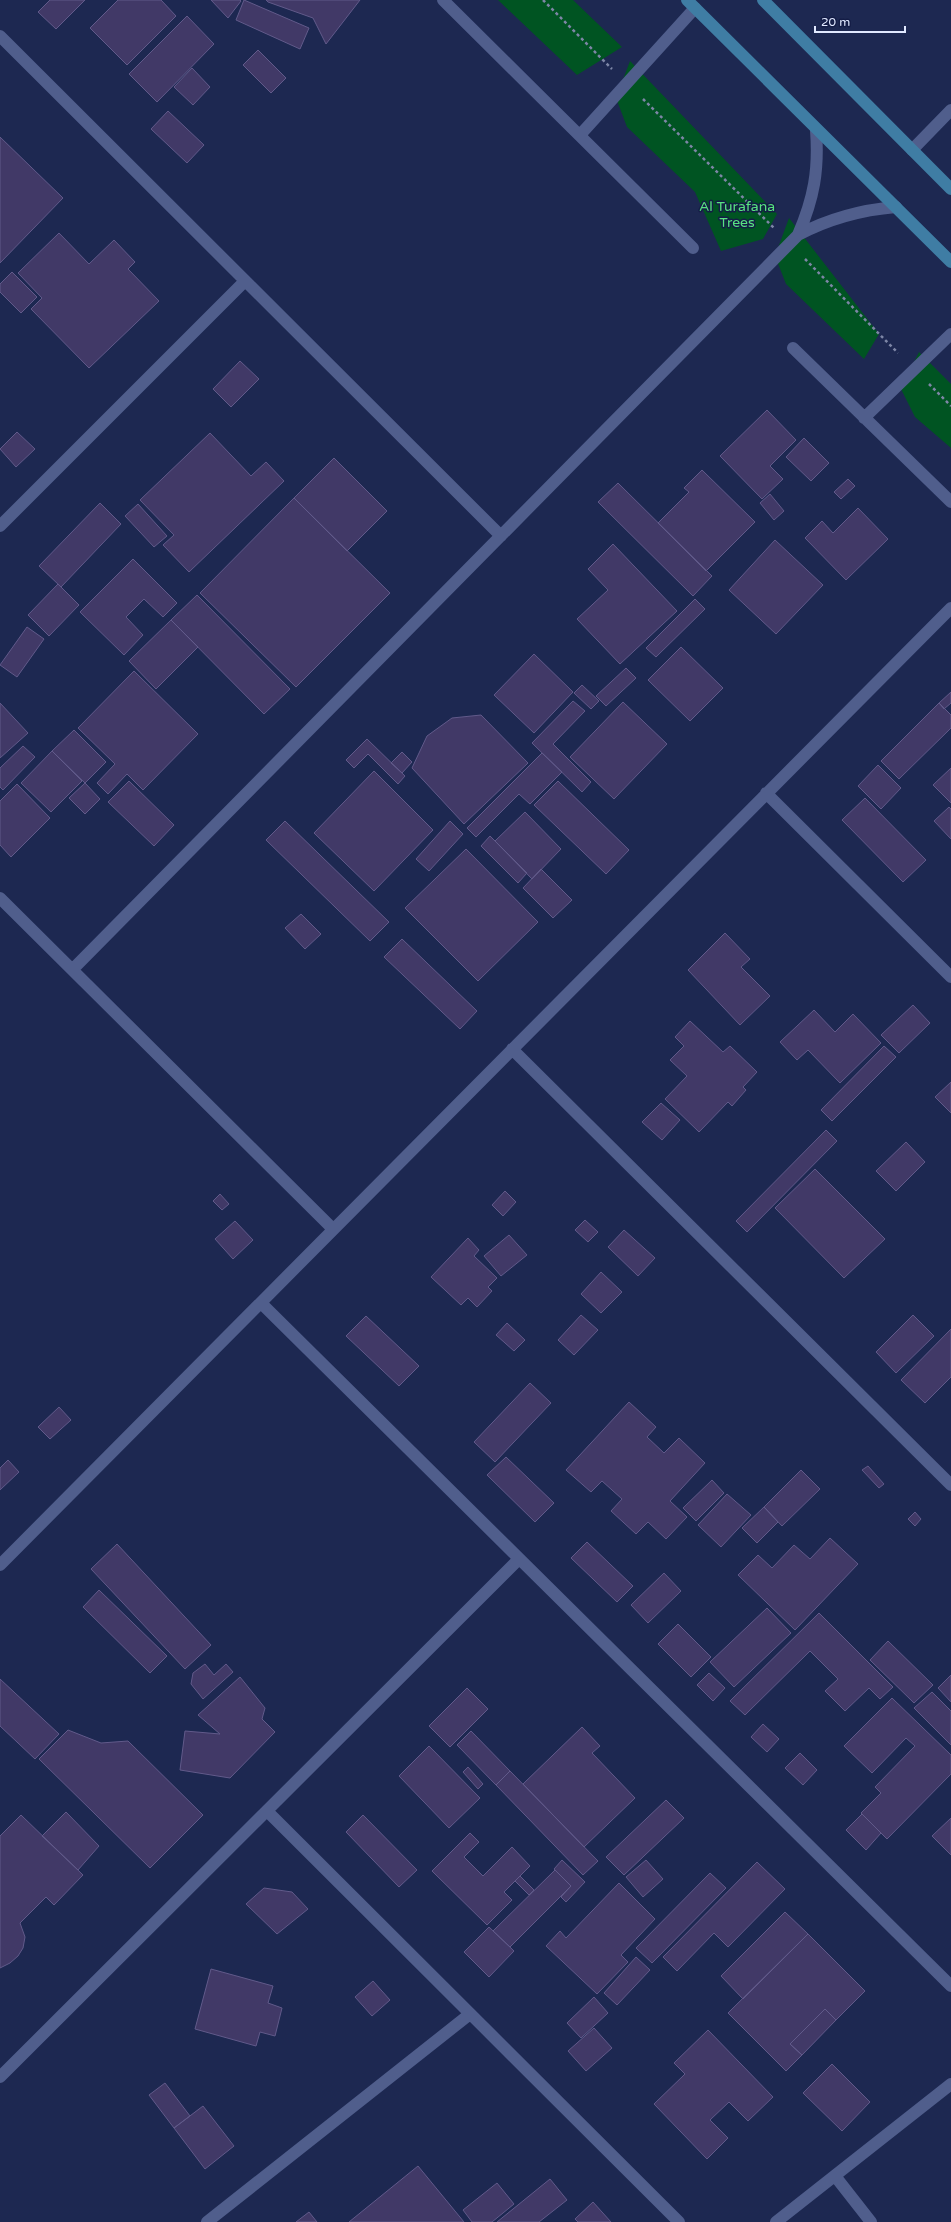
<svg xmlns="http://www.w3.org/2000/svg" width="951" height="2222" font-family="'Varela Round',sans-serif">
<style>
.green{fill:#005422}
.building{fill:#413967;stroke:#615a8a}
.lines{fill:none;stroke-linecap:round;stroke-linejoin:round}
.path{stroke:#7d86a6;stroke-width:2.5;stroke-dasharray:3 3;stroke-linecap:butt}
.street{stroke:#505e8c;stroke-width:12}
.secondary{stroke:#3f7da4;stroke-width:12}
.labels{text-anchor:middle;stroke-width:3;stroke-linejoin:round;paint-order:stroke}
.park-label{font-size:14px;fill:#58e380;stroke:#141d46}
</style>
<rect width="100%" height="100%" fill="#1d2851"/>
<!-- green -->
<path class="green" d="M 498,0 L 573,0 L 622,47 L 577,75 Z
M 630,61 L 777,214 L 763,239 L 721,251 L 695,192 L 627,127 L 616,98 Z
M 789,218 L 879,334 L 864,359 L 786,284 L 775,256 Z
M 919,352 L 951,384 L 951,448 L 915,417 L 901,389 Z"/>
<!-- building -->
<path class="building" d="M 50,0 L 85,0 L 56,29 L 38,12 Z
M 118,0 L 161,0 L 176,16 L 127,65 L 90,28 Z
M 211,0 L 240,0 L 241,1 L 228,18 Z
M 244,0 L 309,28 L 300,49 L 236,20 Z
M 266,0 L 360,0 L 326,44 L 313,18 L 268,2 Z
M 187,16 L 214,44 L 157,102 L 129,74 Z
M 258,50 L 286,78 L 271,93 L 243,65 Z
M 192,68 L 210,87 L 193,105 L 174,87 Z
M 168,111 L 204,145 L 187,163 L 151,129 Z
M 0,137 L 63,198 L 0,263 Z
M 59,233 L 89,264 L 114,240 L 135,262 L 128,269 L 159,301 L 89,368 L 31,309 L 42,298 L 18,273 Z
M 12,272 L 37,297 L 21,313 L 0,292 L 0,284 Z
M 240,361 L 259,379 L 231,407 L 213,389 Z
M 767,410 L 796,440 L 770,466 L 783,479 L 762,499 L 720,456 Z
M 17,432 L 35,449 L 16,467 L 0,449 Z
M 210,433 L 251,476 L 266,462 L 284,481 L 189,572 L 163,545 L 174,535 L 140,500 Z
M 804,438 L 829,463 L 811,481 L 786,457 Z
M 334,458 L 387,511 L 347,551 L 294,498 Z
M 702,470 L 755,522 L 706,571 L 658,523 L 689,492 L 684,488 Z
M 848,479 L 855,486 L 841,499 L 834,492 Z
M 618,483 L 712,576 L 693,596 L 598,502 Z
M 770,494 L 784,511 L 774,520 L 760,503 Z
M 294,498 L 390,593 L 296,687 L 200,593 Z
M 100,503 L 121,524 L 61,587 L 39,566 Z
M 138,504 L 167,536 L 154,547 L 125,516 Z
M 858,508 L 888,539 L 846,580 L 805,538 L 822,521 L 833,533 Z
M 775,540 L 823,585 L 776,634 L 729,590 Z
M 613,544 L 677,611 L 620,664 L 577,619 L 608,590 L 588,569 Z
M 133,559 L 177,603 L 163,617 L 144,599 L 126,617 L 143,635 L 124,655 L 80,612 Z
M 58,584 L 79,605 L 49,636 L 28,615 Z
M 197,595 L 290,689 L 264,714 L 171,620 Z
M 695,599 L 705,609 L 656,657 L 646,648 Z
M 171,620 L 198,647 L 156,689 L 129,661 Z
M 27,627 L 44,639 L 17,677 L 0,665 Z
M 681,647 L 723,688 L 690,721 L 648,680 Z
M 534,654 L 573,692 L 534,733 L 494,695 Z
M 626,668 L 636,678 L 606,706 L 596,696 Z
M 134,671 L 198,734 L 143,790 L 127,774 L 108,794 L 97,783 L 115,764 L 78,728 Z
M 582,685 L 599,701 L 591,709 L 574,693 Z
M 951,692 L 951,703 L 944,709 L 939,703 Z
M 573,701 L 585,711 L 553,744 L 591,782 L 582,792 L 532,743 Z
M 623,702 L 667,744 L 614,799 L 570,757 Z
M 0,703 L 28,733 L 0,758 Z
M 939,703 L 951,715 L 951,728 L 899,779 L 881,761 Z
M 481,715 L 528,763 L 464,824 L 412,768 L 427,736 L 452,718 Z
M 74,730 L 106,762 L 85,783 L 52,751 Z
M 367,739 L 405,776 L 398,784 L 368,754 L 354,768 L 346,760 Z
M 23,746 L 35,757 L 3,790 L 0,787 L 0,768 Z
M 52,751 L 82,781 L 51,812 L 21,783 Z
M 402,752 L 412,762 L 402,773 L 391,763 Z
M 542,753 L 562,772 L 530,804 L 519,794 L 476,837 L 467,828 Z
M 878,765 L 901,788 L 881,809 L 858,786 Z
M 951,768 L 951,803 L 933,785 Z
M 374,771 L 433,830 L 374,891 L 314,833 Z
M 129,781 L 174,825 L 154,846 L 108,802 Z
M 558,781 L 629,850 L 606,874 L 534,805 Z
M 85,783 L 100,799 L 85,814 L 69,798 Z
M 17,784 L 50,818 L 11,857 L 0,845 L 0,801 Z
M 865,798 L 926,860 L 903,882 L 842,820 Z
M 949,807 L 951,809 L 951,839 L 934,821 Z
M 525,812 L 561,849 L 532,879 L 495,841 Z
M 285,821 L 389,922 L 370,941 L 266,840 Z
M 450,821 L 463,834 L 429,871 L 416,859 Z
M 490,836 L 527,873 L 518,883 L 481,846 Z
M 466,849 L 538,922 L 478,981 L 405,908 Z
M 541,869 L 572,900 L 553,918 L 523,888 Z
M 301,914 L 321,934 L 305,949 L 285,928 Z
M 725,933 L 750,959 L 741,967 L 770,996 L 740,1025 L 688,970 Z
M 402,939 L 477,1011 L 460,1029 L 384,957 Z
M 913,1005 L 930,1023 L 899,1053 L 881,1035 Z
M 814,1010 L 835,1032 L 853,1014 L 881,1043 L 840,1083 L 808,1050 L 797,1060 L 780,1042 Z
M 690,1021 L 723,1052 L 730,1046 L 757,1072 L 743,1087 L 746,1090 L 732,1106 L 728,1102 L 699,1132 L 665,1099 L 687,1076 L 670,1060 L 684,1046 L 675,1037 Z
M 884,1046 L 896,1057 L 832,1121 L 821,1110 Z
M 951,1082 L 951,1113 L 935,1097 Z
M 661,1103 L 680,1120 L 662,1140 L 642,1122 Z
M 826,1130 L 837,1141 L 747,1232 L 736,1221 Z
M 906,1142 L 925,1162 L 896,1191 L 876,1171 Z
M 815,1169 L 885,1239 L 844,1278 L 775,1208 Z
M 505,1191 L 516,1202 L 503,1216 L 492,1205 Z
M 220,1194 L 229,1204 L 222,1210 L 213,1201 Z
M 585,1220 L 598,1232 L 588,1242 L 575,1230 Z
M 235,1221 L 253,1240 L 233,1259 L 215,1239 Z
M 624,1230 L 655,1258 L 638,1276 L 608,1247 Z
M 509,1235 L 527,1255 L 501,1276 L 484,1256 Z
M 468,1238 L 479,1250 L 474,1256 L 497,1278 L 488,1287 L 492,1291 L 477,1307 L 468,1298 L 461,1305 L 431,1277 Z
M 601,1272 L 622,1292 L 601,1313 L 581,1294 Z
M 581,1315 L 598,1330 L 574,1355 L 558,1340 Z
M 913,1315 L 934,1336 L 896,1373 L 876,1352 Z
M 366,1316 L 419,1366 L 399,1386 L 346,1336 Z
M 507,1323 L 525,1340 L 514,1351 L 496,1335 Z
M 951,1329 L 951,1377 L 925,1403 L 901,1380 Z
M 530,1383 L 551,1403 L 495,1462 L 474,1442 Z
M 629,1402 L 656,1427 L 647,1437 L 664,1453 L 679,1438 L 705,1463 L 670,1501 L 687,1517 L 666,1539 L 648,1522 L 636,1534 L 611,1511 L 622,1499 L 602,1481 L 591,1492 L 566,1470 Z
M 59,1407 L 71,1420 L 50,1439 L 38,1427 Z
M 506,1457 L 554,1503 L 535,1522 L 487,1475 Z
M 8,1460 L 19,1472 L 0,1490 L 0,1468 Z
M 868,1466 L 884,1484 L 879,1488 L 862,1470 Z
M 801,1470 L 820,1489 L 782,1526 L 764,1507 Z
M 712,1480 L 724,1493 L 696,1521 L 683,1508 Z
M 727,1494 L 751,1515 L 721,1547 L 698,1525 Z
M 764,1507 L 778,1522 L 757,1543 L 742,1528 Z
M 915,1512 L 921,1519 L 915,1526 L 908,1519 Z
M 830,1538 L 858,1564 L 795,1630 L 738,1575 L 758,1555 L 772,1568 L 794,1545 L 810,1559 Z
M 587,1542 L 633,1586 L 617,1602 L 571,1558 Z
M 117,1544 L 211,1645 L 185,1669 L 91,1569 Z
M 664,1573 L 681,1591 L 648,1623 L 631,1605 Z
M 99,1590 L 167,1656 L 150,1673 L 83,1607 Z
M 767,1608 L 791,1633 L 734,1687 L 710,1662 Z
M 819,1613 L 893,1687 L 880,1699 L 869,1688 L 845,1711 L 825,1691 L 838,1679 L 810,1651 L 745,1715 L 730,1701 Z
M 678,1624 L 711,1657 L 691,1677 L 658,1644 Z
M 888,1641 L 933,1685 L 914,1703 L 870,1660 Z
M 205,1664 L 214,1675 L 226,1664 L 233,1672 L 203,1699 L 191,1684 L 193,1673 Z
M 709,1673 L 725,1688 L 713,1701 L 697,1685 Z
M 951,1675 L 951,1702 L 938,1688 Z
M 240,1677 L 265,1708 L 262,1719 L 275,1732 L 230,1778 L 180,1770 L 185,1731 L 220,1734 L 198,1715 Z
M 0,1679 L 59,1734 L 35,1759 L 0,1726 Z
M 467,1688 L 488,1709 L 450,1747 L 429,1726 Z
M 932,1692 L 951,1711 L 951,1745 L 914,1708 Z
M 892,1698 L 951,1755 L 951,1774 L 887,1839 L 861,1813 L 881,1793 L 875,1787 L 915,1746 L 906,1738 L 872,1773 L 844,1746 Z
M 763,1724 L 779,1739 L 767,1752 L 751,1737 Z
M 582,1727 L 600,1746 L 592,1753 L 635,1798 L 584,1847 L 523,1784 Z
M 68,1730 L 101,1743 L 128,1741 L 203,1815 L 150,1868 L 39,1759 Z
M 471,1731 L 510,1771 L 496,1785 L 457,1745 Z
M 429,1746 L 480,1798 L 449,1828 L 399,1776 Z
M 800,1753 L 817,1770 L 803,1785 L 785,1768 Z
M 468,1767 L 483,1784 L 478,1789 L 463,1772 Z
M 510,1771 L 598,1861 L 583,1875 L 496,1785 Z
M 666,1800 L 684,1818 L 624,1875 L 606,1857 Z
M 66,1812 L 99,1846 L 78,1870 L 42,1836 Z
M 862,1814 L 881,1833 L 866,1850 L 846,1830 Z
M 21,1815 L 83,1875 L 54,1905 L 46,1897 L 20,1923 L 25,1937 L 23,1948 L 18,1956 L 10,1963 L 0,1968 L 0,1836 Z
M 363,1815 L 417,1870 L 399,1887 L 346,1832 Z
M 951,1818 L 951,1855 L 932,1836 Z
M 470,1833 L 479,1842 L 464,1857 L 483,1876 L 512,1847 L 530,1866 L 504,1892 L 512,1900 L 487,1925 L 432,1871 Z
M 562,1860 L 585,1882 L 566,1902 L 561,1897 L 571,1886 L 554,1869 Z
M 646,1860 L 663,1879 L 643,1897 L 626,1877 Z
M 757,1862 L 785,1889 L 728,1947 L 714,1933 L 677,1971 L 663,1957 Z
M 555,1870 L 571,1886 L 510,1947 L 493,1931 Z
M 710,1873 L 726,1888 L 652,1963 L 636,1948 Z
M 520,1876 L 534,1890 L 529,1895 L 515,1881 Z
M 619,1883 L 655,1919 L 621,1955 L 628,1962 L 597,1994 L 546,1946 L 560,1931 L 566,1938 Z
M 264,1888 L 292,1892 L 308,1909 L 277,1934 L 246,1904 Z
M 785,1912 L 808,1934 L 743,1999 L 721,1976 Z
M 489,1927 L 514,1951 L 489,1977 L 464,1952 Z
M 808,1934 L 865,1991 L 836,2020 L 825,2009 L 790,2044 L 802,2055 L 786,2071 L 728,2013 Z
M 636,1957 L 650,1970 L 617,2005 L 604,1993 Z
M 211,1969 L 273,1986 L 268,2003 L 282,2008 L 275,2036 L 260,2032 L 256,2046 L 195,2029 Z
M 373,1981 L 390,2000 L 372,2016 L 355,1997 Z
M 594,1997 L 608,2013 L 581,2038 L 567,2023 Z
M 825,2009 L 836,2020 L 802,2055 L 790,2044 Z
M 594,2028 L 612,2048 L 586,2071 L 568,2051 Z
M 708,2030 L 773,2097 L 748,2121 L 729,2102 L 710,2120 L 728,2138 L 707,2159 L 654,2104 L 685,2074 L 674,2063 Z
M 832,2064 L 870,2102 L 842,2131 L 803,2093 Z
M 165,2083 L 190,2116 L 174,2128 L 149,2095 Z
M 203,2106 L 234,2146 L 205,2169 L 174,2128 Z
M 418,2166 L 464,2222 L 349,2222 Z
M 550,2179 L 567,2200 L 539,2222 L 497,2222 Z
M 497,2183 L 514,2204 L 492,2222 L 472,2222 L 463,2210 Z
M 593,2202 L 611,2222 L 578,2222 L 575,2219 Z
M 309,2212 L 317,2222 L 296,2222 Z"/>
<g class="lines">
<!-- path -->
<path class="path" d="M 543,0 L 612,69
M 643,99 L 775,229
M 805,259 L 898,353
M 929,384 L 951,406"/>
<!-- street -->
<path class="street" d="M 443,0 L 693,248
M 0,36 L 501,536
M 580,135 L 695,8
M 912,150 L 951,110
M 798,235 C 814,198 819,170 816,130
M 793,348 L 951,502
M 864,418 L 951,334
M 0,526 L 245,281
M 766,793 L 951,977
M 0,898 L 333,1229
M 73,969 L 798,235 C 830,218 860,210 896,207
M 512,1049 L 951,1485
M 261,1303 L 951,1986
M 0,1565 L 951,608
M 267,1811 L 679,2222
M 0,2077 L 519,1559
M 835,2176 L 871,2222
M 207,2222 L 470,2014
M 776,2222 L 951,2084"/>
<!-- secondary -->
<path class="secondary" d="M 687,0 L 951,262
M 763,0 L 951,189"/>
</g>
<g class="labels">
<!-- park labels -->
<g class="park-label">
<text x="737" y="211">Al Turafana<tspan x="737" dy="16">Trees</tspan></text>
</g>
</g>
<!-- scale -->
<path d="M815 26v6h90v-6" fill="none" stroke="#e1e9ff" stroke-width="2"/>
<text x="821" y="26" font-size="12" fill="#e1e9ff" stroke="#141d46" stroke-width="3" paint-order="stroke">20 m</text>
</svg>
